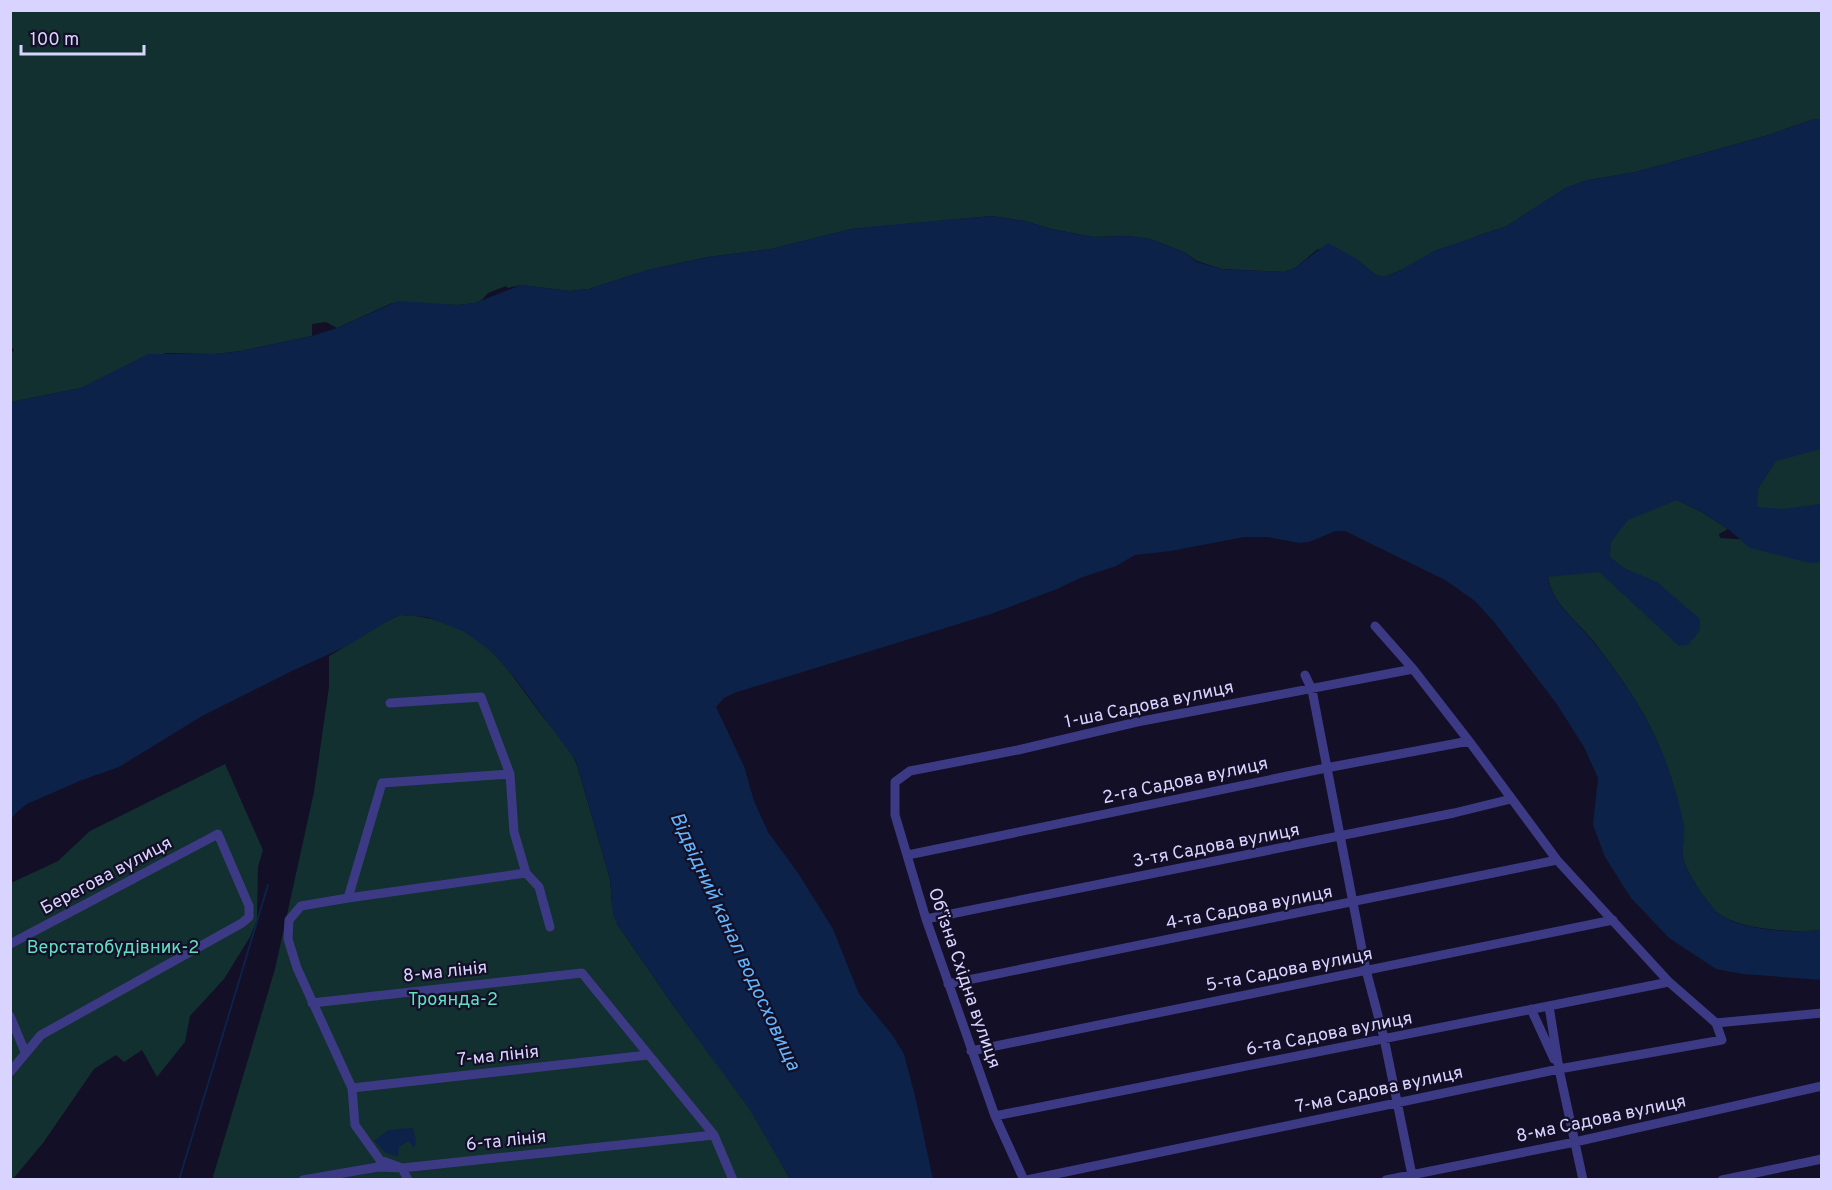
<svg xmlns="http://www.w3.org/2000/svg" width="1832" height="1190" font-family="Overpass,sans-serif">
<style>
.green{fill:#12302f}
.water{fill:#0c2248}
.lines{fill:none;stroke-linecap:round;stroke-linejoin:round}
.stream{stroke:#0c2248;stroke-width:2}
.minor{stroke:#3d3a85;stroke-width:9}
.labels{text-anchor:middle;stroke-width:4.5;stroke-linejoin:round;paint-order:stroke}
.street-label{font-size:18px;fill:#d9d4ff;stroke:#130f26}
.park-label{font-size:18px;fill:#5fe0c0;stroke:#130f26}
.water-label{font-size:20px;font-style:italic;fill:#62b6ff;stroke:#130f26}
</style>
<rect width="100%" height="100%" fill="#130f26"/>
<!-- green -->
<path class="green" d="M 11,11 L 1821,11 L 1821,119 L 1814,119 L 1769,135 L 1636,172 L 1588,180 L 1566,188 L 1507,226 L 1477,236 L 1385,277 L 1376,275 L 1355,258 L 1318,249 L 1295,268 L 1284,272 L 1222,269 L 1197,261 L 1184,252 L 1150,239 L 1128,236 L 1093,237 L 1051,229 L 1025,221 L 992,216 L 851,229 L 771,249 L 708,257 L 648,270 L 589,289 L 570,291 L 521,285 L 508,288 L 506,286 L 488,293 L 482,300 L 475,303 L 458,305 L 392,303 L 337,328 L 326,322 L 312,324 L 312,336 L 241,351 L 215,354 L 166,353 L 81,388 L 11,402 L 11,354 L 14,350 L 10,346 Z
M 1821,438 L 1821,504 L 1806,507 L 1769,522 L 1702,461 Z
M 1677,500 L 1703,513 L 1728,529 L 1719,534 L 1720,538 L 1771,541 L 1821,520 L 1821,930 C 1796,933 1741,930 1719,914 C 1708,905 1685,871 1683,857 C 1682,846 1685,835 1683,825 C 1677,792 1665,756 1650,726 C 1635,697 1614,668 1594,642 C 1578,622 1551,603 1548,576 L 1619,569 L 1580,516 Z
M 400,615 C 433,615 473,630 495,655 C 512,673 525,694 540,713 C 552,729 570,746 577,765 L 610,879 L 612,904 L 617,924 L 675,1008 L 749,1107 L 790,1179 L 212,1180 L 275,969 L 314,792 L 329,687 L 329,656 C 353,643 375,626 400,615 Z
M 225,764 L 263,850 L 258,867 L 257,920 L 250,937 L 224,979 L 190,1016 L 185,1042 L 157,1077 L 142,1050 L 124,1062 L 116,1055 L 94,1069 L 43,1143 L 13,1179 L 11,1180 L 11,883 L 58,861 L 90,831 Z"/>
<!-- water -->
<path class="water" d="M 1814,119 L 1822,119 L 1821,449 L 1776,461 L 1758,489 L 1757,507 L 1783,509 L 1821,504 L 1821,562 L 1810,563 L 1750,548 L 1728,529 L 1703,513 L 1677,500 L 1628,520 L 1611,542 L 1610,557 L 1624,568 L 1657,582 L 1700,619 L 1700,630 L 1688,645 L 1679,646 L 1599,572 L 1548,577 C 1551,603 1578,622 1594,643 C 1614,668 1635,697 1650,726 C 1664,754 1678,794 1684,825 C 1685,836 1682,846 1683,857 C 1685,871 1708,905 1719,914 C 1742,931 1794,933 1821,930 L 1821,980 L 1743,974 L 1716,969 L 1669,938 L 1631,898 L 1605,857 L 1593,825 L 1598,778 L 1584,747 L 1556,703 L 1495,623 L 1475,601 L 1445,580 L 1345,531 L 1336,531 L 1309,542 L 1299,543 L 1267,537 L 1244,537 L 1171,551 L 1135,555 L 1116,566 L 1080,578 L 1057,589 L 994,613 L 734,693 L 724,698 L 716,707 L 744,766 L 754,801 L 768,832 L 798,873 L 833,929 L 859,994 L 893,1036 L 904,1054 L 916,1100 L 933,1179 L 790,1179 L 748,1107 L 675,1008 L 617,924 L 613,915 L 610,879 L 576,761 L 517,681 L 493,653 L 465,632 L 427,617 L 400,615 L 386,622 L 347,646 L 292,671 L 202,716 L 119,767 L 82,780 L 27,804 L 18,811 L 11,819 L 11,402 L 81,388 L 148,354 L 216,354 L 241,351 L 312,336 L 337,328 L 398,301 L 458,305 L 475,303 L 521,285 L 570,291 L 589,289 L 648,270 L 708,257 L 771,249 L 851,229 L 868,227 L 992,216 L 1025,221 L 1051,229 L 1093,237 L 1128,236 L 1150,239 L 1184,252 L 1197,262 L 1222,269 L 1284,272 L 1295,268 L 1328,243 L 1355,258 L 1376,275 L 1385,277 L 1395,273 L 1436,250 L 1507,226 L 1565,188 L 1588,180 L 1636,172 L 1769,135 Z
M 411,1128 L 413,1129 C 415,1135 417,1143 414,1148 L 409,1141 L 399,1147 L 398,1157 L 386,1153 L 374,1141 L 388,1130 Z"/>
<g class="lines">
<!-- stream -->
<path class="stream" d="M 179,1180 L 268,885"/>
<!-- minor -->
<path class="minor" d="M 1375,626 L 1413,669 L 1469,741 L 1557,860 L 1669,982 L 1716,1023 L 1822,1013
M 1305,675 L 1312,690 L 1366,970 L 1384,1038 L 1413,1180
M 390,703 L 481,697 L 510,774 L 514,832 L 526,873 L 539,887 L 550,927
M 908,855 L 1326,768 L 1469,741
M 348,898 L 382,783 L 510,774
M 926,919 L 1454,813 L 1511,799
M 10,944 L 218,834 L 249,906 L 249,917 L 242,923 L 41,1035 L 10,1072
M 948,984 L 1557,860
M 312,1003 L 582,973 L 714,1135 L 733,1180
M 1549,1006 L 1559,1069 L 1583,1180
M 1531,1009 L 1554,1059
M 10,1016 L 25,1052
M 971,1051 L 1613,920
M 352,1088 L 648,1055
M 995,1116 L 1669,982
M 303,1180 L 378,1167 L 402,1168 L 714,1135
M 408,1180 L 402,1168 L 380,1160 L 355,1125 L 352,1088 L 297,968 L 288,939 L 289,920 L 301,906 L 348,898 L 526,873
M 1024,1180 L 995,1116 L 926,919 L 895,815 L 895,782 L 910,771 L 1018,750 L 1137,722 L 1413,669
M 1027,1180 L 1559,1069 L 1722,1040 L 1716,1023
M 1386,1180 L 1575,1142 L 1822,1086
M 1722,1180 L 1822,1159"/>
</g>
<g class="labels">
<!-- street labels -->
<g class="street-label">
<text transform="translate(1149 704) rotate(-12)" y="6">1-ша Садова вулиця</text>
<text transform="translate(1185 780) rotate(-12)" y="6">2-га Садова вулиця</text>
<text transform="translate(1216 845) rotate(-11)" y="6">3-тя Садова вулиця</text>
<text transform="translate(106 875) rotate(-28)" y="6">Берегова вулиця</text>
<text transform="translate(1249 907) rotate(-11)" y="6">4-та Садова вулиця</text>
<text transform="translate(1289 969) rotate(-11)" y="6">5-та Садова вулиця</text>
<text transform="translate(445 971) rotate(-6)" y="6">8-ма лінія</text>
<text transform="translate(965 978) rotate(71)" y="6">Обʼїзна Східна вулиця</text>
<text transform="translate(1329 1033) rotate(-11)" y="6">6-та Садова вулиця</text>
<text transform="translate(498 1055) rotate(-6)" y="6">7-ма лінія</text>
<text transform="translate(1379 1089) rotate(-12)" y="6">7-ма Садова вулиця</text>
<text transform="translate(1601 1118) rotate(-12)" y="6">8-ма Садова вулиця</text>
<text transform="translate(506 1140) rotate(-6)" y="6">6-та лінія</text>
</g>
<!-- park labels -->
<g class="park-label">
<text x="113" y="953">Верстатобудівник-2</text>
<text x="453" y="1005">Троянда-2</text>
</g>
<!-- water labels -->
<g class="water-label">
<text transform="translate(736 941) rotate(65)" y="7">Відвідний канал водосховища</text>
</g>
</g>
<!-- border -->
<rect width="1832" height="1190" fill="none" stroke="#d9d4ff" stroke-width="24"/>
<!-- scale -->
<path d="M21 45v9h123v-9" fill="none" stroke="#d9d4ff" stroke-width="3"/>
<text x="30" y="45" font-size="18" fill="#d9d4ff" stroke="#130f26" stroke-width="4.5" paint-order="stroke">100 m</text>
</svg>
